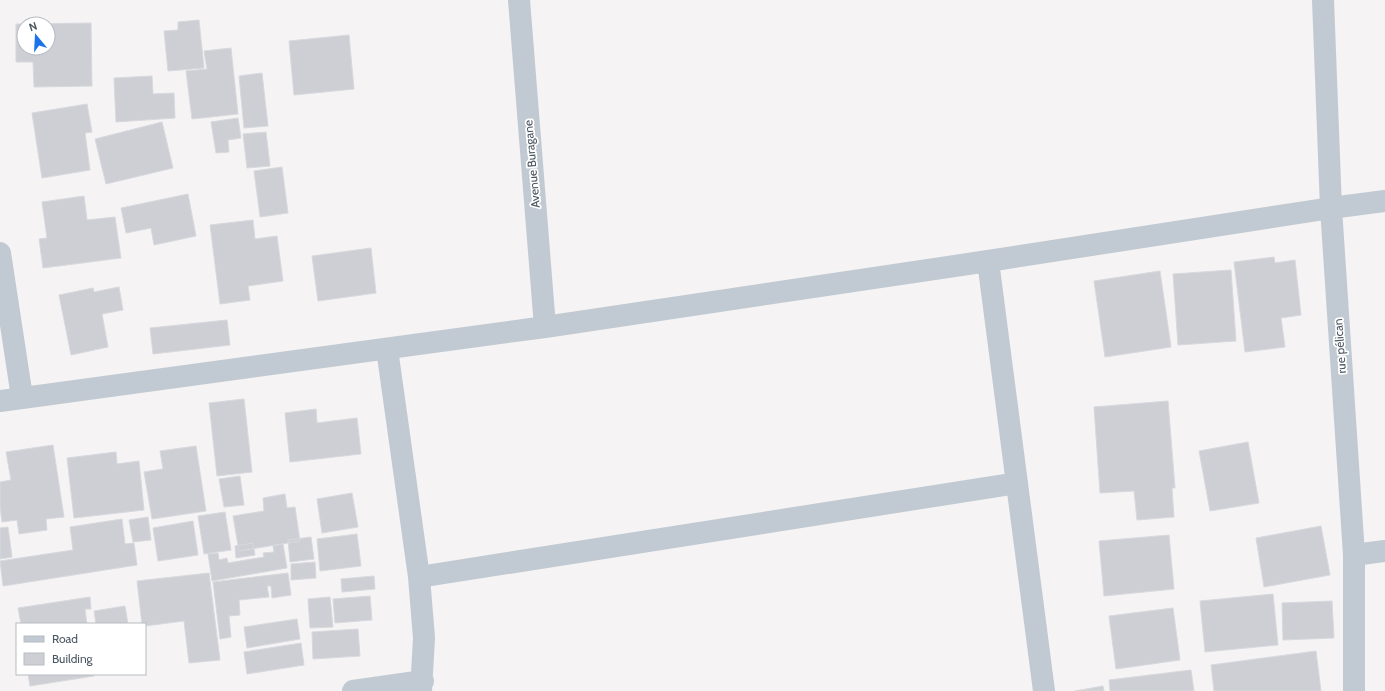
<svg xmlns="http://www.w3.org/2000/svg" width="1385" height="691" font-family="Cabin,sans-serif">
<style>
.building{fill:#cdcfd5;stroke:#d7d9de}
.lines{fill:none;stroke-linecap:round;stroke-linejoin:round}
.minor{stroke:#c1cad2;stroke-width:22}
.labels{text-anchor:middle;stroke-width:3.5;stroke-linejoin:round;paint-order:stroke}
.street-label{font-size:12px;fill:#4a5661;stroke:#fff}
</style>
<rect width="100%" height="100%" fill="#f5f3f3"/>
<!-- building -->
<path class="building" d="M 199,20 L 204,68 L 168,71 L 164,31 L 178,30 L 178,22 Z
M 91,23 L 92,86 L 34,87 L 33,62 L 16,62 L 16,24 L 24,24 L 24,48 L 48,48 L 48,24 L 29,24 Z
M 349,35 L 354,89 L 294,95 L 289,41 Z
M 231,48 L 238,114 L 192,119 L 186,71 L 207,69 L 204,51 Z
M 262,73 L 268,126 L 244,128 L 239,76 Z
M 152,76 L 153,94 L 174,93 L 175,118 L 116,122 L 114,78 Z
M 87,104 L 92,132 L 85,133 L 90,170 L 42,178 L 32,113 Z
M 238,118 L 241,138 L 228,140 L 229,152 L 216,153 L 211,122 Z
M 162,122 L 173,168 L 106,184 L 95,139 Z
M 266,132 L 270,166 L 247,168 L 243,134 Z
M 282,167 L 288,213 L 260,217 L 254,171 Z
M 188,194 L 196,236 L 154,245 L 151,228 L 126,233 L 121,208 Z
M 84,196 L 87,220 L 115,217 L 121,258 L 43,268 L 39,239 L 47,238 L 42,202 Z
M 253,220 L 255,239 L 277,236 L 283,281 L 248,286 L 250,300 L 220,304 L 210,225 Z
M 371,248 L 376,293 L 318,301 L 312,256 Z
M 1274,257 L 1275,263 L 1295,260 L 1301,315 L 1281,318 L 1285,347 L 1245,352 L 1234,262 Z
M 1231,270 L 1236,341 L 1178,345 L 1173,274 Z
M 1160,271 L 1171,347 L 1105,357 L 1094,281 Z
M 119,287 L 123,310 L 102,314 L 108,347 L 71,355 L 59,295 L 93,288 L 94,292 Z
M 227,320 L 230,345 L 153,354 L 150,328 Z
M 244,399 L 252,472 L 217,476 L 209,403 Z
M 1168,401 L 1175,488 L 1172,488 L 1174,517 L 1137,520 L 1134,491 L 1100,493 L 1094,407 Z
M 316,409 L 317,423 L 357,418 L 361,454 L 290,462 L 285,413 Z
M 1248,442 L 1259,503 L 1210,511 L 1199,451 Z
M 53,445 L 64,517 L 46,519 L 47,530 L 19,534 L 17,520 L 2,522 L 0,507 L 0,482 L 11,480 L 6,452 Z
M 196,446 L 206,511 L 152,519 L 144,472 L 163,469 L 160,451 Z
M 116,452 L 117,464 L 139,461 L 144,510 L 74,518 L 67,458 Z
M 240,476 L 244,505 L 224,507 L 219,479 Z
M 352,493 L 358,527 L 322,533 L 317,499 Z
M 285,494 L 287,508 L 295,507 L 300,541 L 239,551 L 233,516 L 264,511 L 263,498 Z
M 225,512 L 231,550 L 204,554 L 198,516 Z
M 148,517 L 151,540 L 133,542 L 129,520 Z
M 122,519 L 125,544 L 134,543 L 137,565 L 3,586 L 0,561 L 73,550 L 70,527 Z
M 193,521 L 198,555 L 158,561 L 153,528 Z
M 1321,526 L 1330,575 L 1264,587 L 1256,538 Z
M 8,527 L 12,557 L 0,559 L 0,528 Z
M 357,534 L 361,566 L 320,571 L 317,539 Z
M 1169,535 L 1174,589 L 1104,596 L 1099,541 Z
M 311,537 L 314,559 L 290,562 L 288,540 Z
M 253,543 L 255,555 L 236,558 L 235,546 Z
M 283,544 L 287,568 L 212,581 L 208,554 L 218,553 L 219,560 L 227,558 L 228,563 L 264,557 L 263,553 L 274,552 L 273,546 Z
M 315,562 L 316,578 L 291,580 L 291,564 Z
M 209,573 L 220,660 L 189,663 L 184,621 L 145,626 L 145,624 L 142,624 L 137,581 Z
M 288,573 L 291,595 L 272,598 L 271,586 L 267,586 L 269,597 L 239,600 L 240,615 L 229,616 L 231,637 L 220,639 L 213,582 Z
M 374,576 L 375,589 L 342,592 L 341,579 Z
M 1273,594 L 1278,645 L 1205,652 L 1200,601 Z
M 370,596 L 372,620 L 335,623 L 333,599 Z
M 90,597 L 91,609 L 85,609 L 87,624 L 21,624 L 18,608 Z
M 330,597 L 333,627 L 310,628 L 308,599 Z
M 1332,601 L 1334,638 L 1283,640 L 1282,603 Z
M 125,606 L 128,624 L 96,624 L 94,611 Z
M 1173,608 L 1180,660 L 1116,669 L 1109,616 Z
M 297,619 L 300,639 L 247,648 L 244,627 Z
M 358,629 L 360,656 L 313,659 L 312,632 Z
M 301,643 L 304,665 L 247,674 L 244,652 Z
M 1316,651 L 1321,691 L 1214,691 L 1211,665 Z
M 1191,670 L 1194,691 L 1110,691 L 1109,680 Z
M 28,674 L 94,674 L 94,676 L 30,686 Z
M 1103,686 L 1104,691 L 1075,691 Z"/>
<g class="lines">
<!-- minor -->
<path class="minor" d="M 519,0 L 545,327
M 1323,0 L 1331,208 L 1354,555 L 1354,691
M 0,253 L 22,397
M 988,261 L 1044,691
M 387,349 L 419,577 L 424,638 L 421,691
M 0,401 L 545,327 L 988,261 L 1331,208 L 1385,201
M 1354,555 L 1385,551
M 419,577 L 1017,483
M 353,691 L 423,681"/>
</g>
<g class="labels">
<!-- street labels -->
<g class="street-label">
<text transform="translate(532 164) rotate(-95)" y="4">Avenue Buragane</text>
<text transform="translate(1340 346) rotate(-94)" y="4">rue pélican</text>
</g>
</g>
<!-- legend -->
<rect x="16" y="623" width="130" height="52" fill="#ffffff" stroke="#b7bbc0"/>
<rect x="24" y="636" width="20" height="6" fill="#c1cad2" stroke="#b7bbc0"/>
<text x="52" y="643" font-size="12" fill="#4a5661">Road</text>
<rect x="24" y="653" width="20" height="12" fill="#cdcfd5" stroke="#b7bbc0"/>
<text x="52" y="663" font-size="12" fill="#4a5661">Building</text>
<!-- north arrow -->
<g transform="translate(36 36) rotate(342)"><circle r="19" fill="#ffffff" stroke="#b7bbc0"/>
<path d="M0-3L7 15L0 10L-7 15Z" fill="#1a73e8"/>
<text y="-6" font-size="11" font-weight="bold" text-anchor="middle" fill="#4a5661">N</text>
</g>
</svg>
